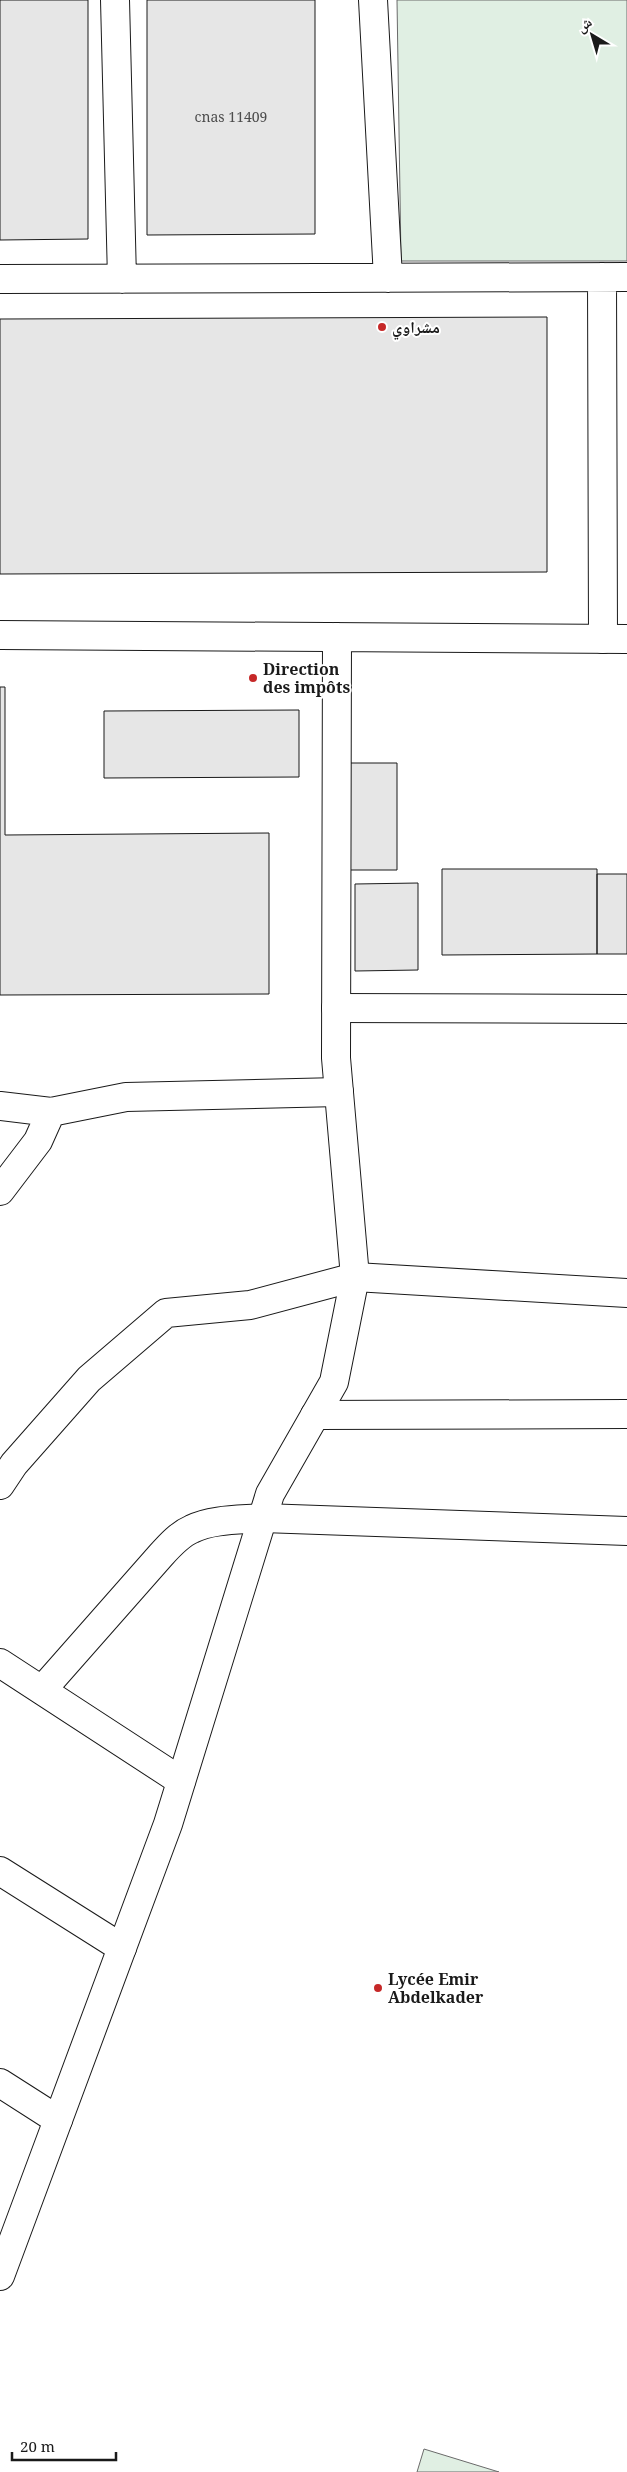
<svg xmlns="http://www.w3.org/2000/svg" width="627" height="2472" font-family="'Noto Serif','Noto Naskh Arabic',serif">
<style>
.green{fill:#e0efe3;stroke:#6a6a6a}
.building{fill:#e6e6e6;stroke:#1a1a1a}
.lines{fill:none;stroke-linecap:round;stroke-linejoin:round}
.minor-casing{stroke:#1a1a1a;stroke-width:30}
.tertiary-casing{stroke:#1a1a1a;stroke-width:30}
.minor{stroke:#fff;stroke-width:28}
.tertiary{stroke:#fff;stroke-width:28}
.poi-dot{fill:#c62828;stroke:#fff;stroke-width:2}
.labels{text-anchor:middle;stroke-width:4;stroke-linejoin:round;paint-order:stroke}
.number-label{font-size:14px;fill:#4d4d4d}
.poi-label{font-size:16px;font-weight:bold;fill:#1a1a1a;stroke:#fff;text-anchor:start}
</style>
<rect width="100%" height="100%" fill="#fff"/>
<!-- green -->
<path class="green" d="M 397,0 L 627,0 L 627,261 L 401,261 Z
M 424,2449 L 499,2472 L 417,2472 Z"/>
<!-- building -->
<path class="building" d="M 0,0 L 88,0 L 88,239 L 0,240 Z
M 147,0 L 315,0 L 315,234 L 147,235 Z
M 547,317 L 547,572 L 0,574 L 0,319 Z
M 0,687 L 5,687 L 5,835 L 269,833 L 269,994 L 0,995 Z
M 299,710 L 299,777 L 104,778 L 104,711 Z
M 347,763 L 397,763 L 397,870 L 347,870 Z
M 442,869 L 597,869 L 597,954 L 442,955 Z
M 597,874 L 627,874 L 627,954 L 597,954 Z
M 418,883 L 418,970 L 355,971 L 355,884 Z"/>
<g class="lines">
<defs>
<path id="minor" d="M 115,0 L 122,279
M 373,0 L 388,278
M 602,277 L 603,639
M 0,279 L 627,277
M 336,1008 L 627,1009
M 0,1106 L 51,1112 L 126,1097 L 339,1092
M 0,1191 L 38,1141 L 51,1112
M 315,1415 L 627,1414
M 0,1485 L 14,1464 L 89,1379 L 166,1313 L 250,1305 L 355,1277 L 627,1293
M 0,1663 L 181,1781
M 42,1690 L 161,1555 C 170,1545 180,1534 192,1529 C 212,1519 241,1520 263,1518 L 627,1531
M 0,1871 L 122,1948
M 0,2083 L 58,2120"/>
<path id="tertiary" d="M 0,635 L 627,639
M 0,2276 L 168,1824 L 270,1494 L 334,1382 L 355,1277 L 336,1058 L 337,637"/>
</defs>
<!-- minor casing -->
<use href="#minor" class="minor-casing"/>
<!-- tertiary casing -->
<use href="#tertiary" class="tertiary-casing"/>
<!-- minor -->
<use href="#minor" class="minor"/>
<!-- tertiary -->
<use href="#tertiary" class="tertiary"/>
</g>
<!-- markers -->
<g class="poi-dot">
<circle cx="382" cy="327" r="5"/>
<circle cx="253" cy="678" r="5"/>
<circle cx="378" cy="1988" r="5"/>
</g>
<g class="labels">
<!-- number labels -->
<g class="number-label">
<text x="231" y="122">cnas 11409</text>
</g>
<!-- poi labels -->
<g class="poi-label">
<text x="392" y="333">مشراوي</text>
<text x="263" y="675">Direction<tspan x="263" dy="18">des impôts</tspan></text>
<text x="388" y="1985">Lycée Emir<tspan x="388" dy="18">Abdelkader</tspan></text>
</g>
</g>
<!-- north arrow -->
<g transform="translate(592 35) rotate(322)" stroke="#ffffff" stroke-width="4" paint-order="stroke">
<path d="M0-4L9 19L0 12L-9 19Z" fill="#1a1a1a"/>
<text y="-8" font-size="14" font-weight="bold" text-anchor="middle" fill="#1a1a1a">ش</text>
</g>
<!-- scale -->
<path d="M12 2452v8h104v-8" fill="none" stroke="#1a1a1a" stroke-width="2.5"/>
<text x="20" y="2452" font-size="15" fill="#1a1a1a" stroke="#ffffff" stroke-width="4" paint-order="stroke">20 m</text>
</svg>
